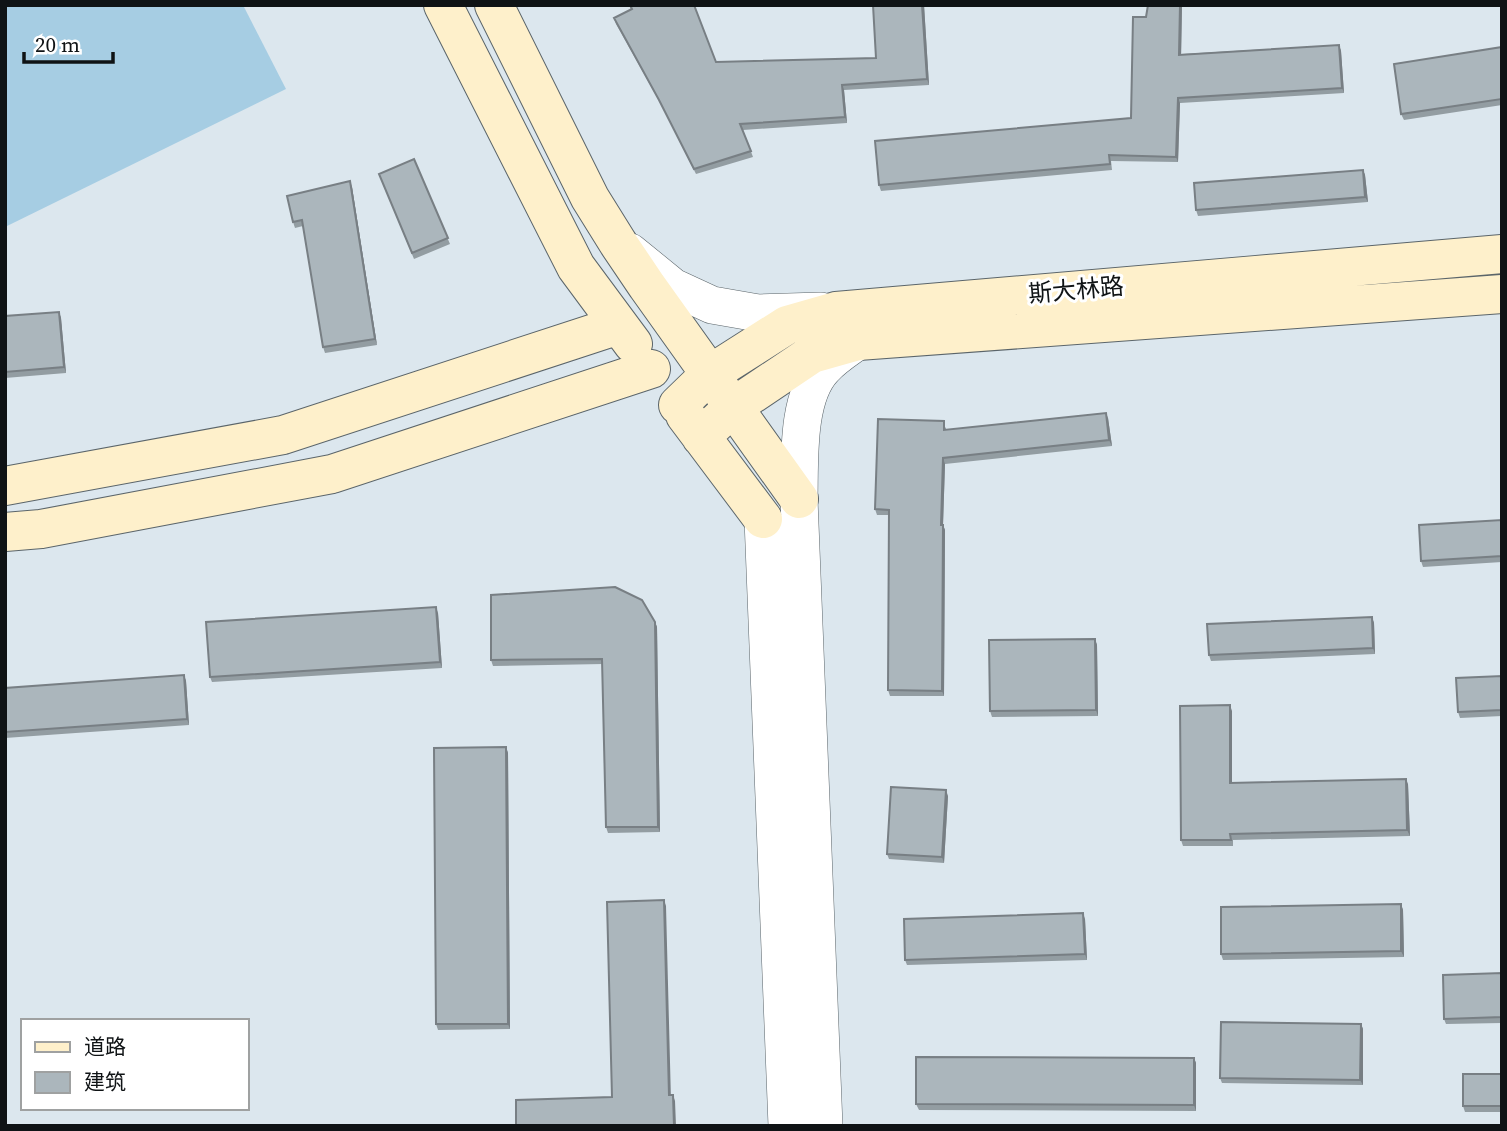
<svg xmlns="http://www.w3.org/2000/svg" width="1507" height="1131" font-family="'Source Serif 4','Noto Sans SC',serif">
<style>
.grass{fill:#a6cde3}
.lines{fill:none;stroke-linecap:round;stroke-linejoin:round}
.tertiary-casing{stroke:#5b656a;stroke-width:38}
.secondary-casing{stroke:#5b656a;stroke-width:40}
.tertiary{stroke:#fff;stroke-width:37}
.secondary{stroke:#fef0cb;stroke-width:38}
.wall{fill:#939da2}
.shaded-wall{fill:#787f84}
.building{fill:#abb6bc;stroke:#787f84;stroke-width:2}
.labels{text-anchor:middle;stroke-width:6;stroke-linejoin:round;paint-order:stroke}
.street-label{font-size:24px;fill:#0f1315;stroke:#fff}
</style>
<rect width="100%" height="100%" fill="#dce7ee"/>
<!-- grass -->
<path class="grass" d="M 5,5 L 243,5 L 286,89 L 5,227 Z"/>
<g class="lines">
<defs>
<path id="tertiary" d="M 630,252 L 673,287 L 712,305 L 758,313 L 821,311
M 763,519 L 787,1126
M 824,1126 L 799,499 C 800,461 796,397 824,368 C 834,357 847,349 858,341"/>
<path id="secondary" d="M 443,5 L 576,267 L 633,344
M 494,5 L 590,198 L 618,243 L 647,286 L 799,499
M 678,405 L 710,374 L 787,325 L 836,311 L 1502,254
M 685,415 L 763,519
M 701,437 L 733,407 L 812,354 L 858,341 L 1502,294
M 5,486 L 283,435 L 619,325
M 5,532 L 41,529 L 332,474 L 651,369"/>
</defs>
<!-- tertiary casing -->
<use href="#tertiary" class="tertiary-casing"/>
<!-- secondary casing -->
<use href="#secondary" class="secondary-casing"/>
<!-- tertiary -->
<use href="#tertiary" class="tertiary"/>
<!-- secondary -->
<use href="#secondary" class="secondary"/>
</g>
<!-- wall -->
<path class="wall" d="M 629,5 L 694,5 L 716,62 L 876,58 L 924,5 L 929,85 L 844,90 L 847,123 L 743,130 L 753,157 L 696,174 L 662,106 L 616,24 L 614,18 L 631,9 Z
M 1148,5 L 1182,5 L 1181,54 L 1339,45 L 1341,51 L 1344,93 L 1180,103 L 1178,162 L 1111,161 L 1112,170 L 881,191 L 879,185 L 1131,118 Z
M 1502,47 L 1502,105 L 1404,120 L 1401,114 Z
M 414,159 L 450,244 L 414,259 L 379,174 Z
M 1363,170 L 1365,175 L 1368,202 L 1198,216 L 1196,210 Z
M 352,187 L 377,345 L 325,353 L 323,347 L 303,226 L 295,228 L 293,222 Z
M 59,312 L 61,318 L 66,373 L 5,378 L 5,316 Z
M 1108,418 L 1112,446 L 945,464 L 943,525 L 945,530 L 944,696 L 890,696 L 888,690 L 889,515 L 877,515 L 875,509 L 946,427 L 946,430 Z
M 1502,520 L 1502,562 L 1423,567 L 1421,561 Z
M 438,613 L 442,668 L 212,682 L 210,677 Z
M 1372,617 L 1374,623 L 1375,654 L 1211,661 L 1209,655 Z
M 655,622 L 657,627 L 660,832 L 608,833 L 606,827 L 603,664 L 493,666 L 491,660 Z
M 1095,639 L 1097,645 L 1098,716 L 992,717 L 990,711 Z
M 184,675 L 186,681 L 189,725 L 5,738 L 5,688 Z
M 1502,676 L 1502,716 L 1460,718 L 1458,712 Z
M 1232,711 L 1232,783 L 1408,784 L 1410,836 L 1233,840 L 1233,846 L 1183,846 L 1181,840 Z
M 506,747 L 508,753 L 510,1029 L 438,1030 L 436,1024 Z
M 948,796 L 944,863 L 889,859 L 887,854 Z
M 1401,904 L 1403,910 L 1404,957 L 1223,960 L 1221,954 Z
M 1085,919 L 1087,960 L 907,965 L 905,960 Z
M 1502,973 L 1502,1023 L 1446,1024 L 1444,1019 Z
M 1361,1024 L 1363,1029 L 1363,1085 L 1222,1083 L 1220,1078 Z
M 1194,1058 L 1196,1063 L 1196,1111 L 919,1110 L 916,1104 Z
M 1502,1074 L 1502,1112 L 1465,1112 L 1463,1106 Z"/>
<!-- shaded-wall -->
<path class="shaded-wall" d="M 922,5 L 924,5 L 929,85 L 927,79 Z
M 1180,5 L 1182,5 L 1181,60 L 1179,55 Z
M 1339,45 L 1341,51 L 1344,93 L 1342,88 Z
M 842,85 L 844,90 L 847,123 L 845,117 Z
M 1178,98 L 1180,103 L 1178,162 L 1176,157 Z
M 1363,170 L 1365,175 L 1368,202 L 1365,197 Z
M 350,181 L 352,187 L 377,345 L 375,339 Z
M 59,312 L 61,318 L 66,373 L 64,367 Z
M 1106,413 L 1108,418 L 1112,446 L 1109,440 Z
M 943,458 L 945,464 L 943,525 L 945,530 L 944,696 L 942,691 L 941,525 Z
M 436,607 L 438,613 L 442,668 L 440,662 Z
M 1372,617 L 1374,623 L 1375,654 L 1373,648 Z
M 655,622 L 657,627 L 660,832 L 658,827 Z
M 1095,639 L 1097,645 L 1098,716 L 1096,710 Z
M 184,675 L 186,681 L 189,725 L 187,719 Z
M 1230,705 L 1232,711 L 1232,789 L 1230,783 Z
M 506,747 L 508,753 L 510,1029 L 508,1024 Z
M 1406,779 L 1408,784 L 1410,836 L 1407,830 Z
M 946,790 L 948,796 L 944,863 L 942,857 Z
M 664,900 L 666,906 L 671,1101 L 669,1095 Z
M 1401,904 L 1403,910 L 1404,957 L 1401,951 Z
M 1083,913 L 1085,919 L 1087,960 L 1085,954 Z
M 1361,1024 L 1363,1029 L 1363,1085 L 1360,1080 Z
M 1194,1058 L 1196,1063 L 1196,1111 L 1194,1105 Z
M 673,1095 L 675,1101 L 676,1126 L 674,1126 Z"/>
<!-- building -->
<path class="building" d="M 630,5 L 694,5 L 716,62 L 876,58 L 873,5 L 922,5 L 927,79 L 842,85 L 845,117 L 740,124 L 751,151 L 694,169 L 659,100 L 614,18 L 632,9 Z
M 1148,5 L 1180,5 L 1179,55 L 1339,45 L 1342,88 L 1178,98 L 1176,157 L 1109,155 L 1110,164 L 879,185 L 875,141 L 1131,118 L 1133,17 L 1146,17 Z
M 1502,47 L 1502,99 L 1401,114 L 1394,64 Z
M 414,159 L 448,238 L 412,253 L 379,174 Z
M 1363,170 L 1365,197 L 1196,210 L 1194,183 Z
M 350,181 L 375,339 L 323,347 L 302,220 L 293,222 L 287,196 Z
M 59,312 L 64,367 L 5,372 L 5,316 Z
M 1106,413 L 1109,440 L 943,458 L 941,525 L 943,525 L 942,691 L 888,690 L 889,510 L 875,509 L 878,419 L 944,421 L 944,430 Z
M 1502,520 L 1502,556 L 1421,561 L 1419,525 Z
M 615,587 L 642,600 L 655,622 L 658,827 L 606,827 L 602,659 L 491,660 L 491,595 Z
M 436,607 L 440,662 L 210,677 L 206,622 Z
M 1372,617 L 1373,648 L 1209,655 L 1207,624 Z
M 1095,639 L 1096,710 L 990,711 L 989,640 Z
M 184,675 L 187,719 L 5,732 L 5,688 Z
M 1502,676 L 1502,710 L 1458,712 L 1456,678 Z
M 1230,705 L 1230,783 L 1406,779 L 1407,830 L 1230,834 L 1231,840 L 1181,840 L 1180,706 Z
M 506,747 L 508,1024 L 436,1024 L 434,748 Z
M 891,787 L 946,790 L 942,857 L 887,854 Z
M 664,900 L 669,1095 L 673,1095 L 674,1126 L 516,1126 L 516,1100 L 612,1097 L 607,902 Z
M 1401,904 L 1401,951 L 1221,954 L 1221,907 Z
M 1083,913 L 1085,954 L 905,960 L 904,919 Z
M 1502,973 L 1502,1017 L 1444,1019 L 1443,975 Z
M 1221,1022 L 1361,1024 L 1360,1080 L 1220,1078 Z
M 916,1057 L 1194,1058 L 1194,1105 L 916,1104 Z
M 1463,1074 L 1502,1074 L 1502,1106 L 1463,1106 Z"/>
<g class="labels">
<!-- street labels -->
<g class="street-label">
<text transform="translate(1076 290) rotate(-5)" y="8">斯大林路</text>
</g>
</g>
<!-- border -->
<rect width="1507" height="1131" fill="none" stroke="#0f1315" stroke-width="14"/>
<!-- legend -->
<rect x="21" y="1019" width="228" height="91" fill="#ffffff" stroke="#9fa1a1" stroke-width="2"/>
<rect x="35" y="1042" width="35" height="10" fill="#fef0cb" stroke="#9fa1a1" stroke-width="2"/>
<text x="84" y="1054" font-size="21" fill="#0f1315">道路</text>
<rect x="35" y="1072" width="35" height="21" fill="#abb6bc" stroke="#9fa1a1" stroke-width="2"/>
<text x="84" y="1089" font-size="21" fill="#0f1315">建筑</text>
<!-- scale -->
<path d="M24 52v10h89v-10" fill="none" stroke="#0f1315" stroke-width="3.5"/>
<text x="35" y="52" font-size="21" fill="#0f1315" stroke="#ffffff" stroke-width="5" paint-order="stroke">20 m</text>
</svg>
